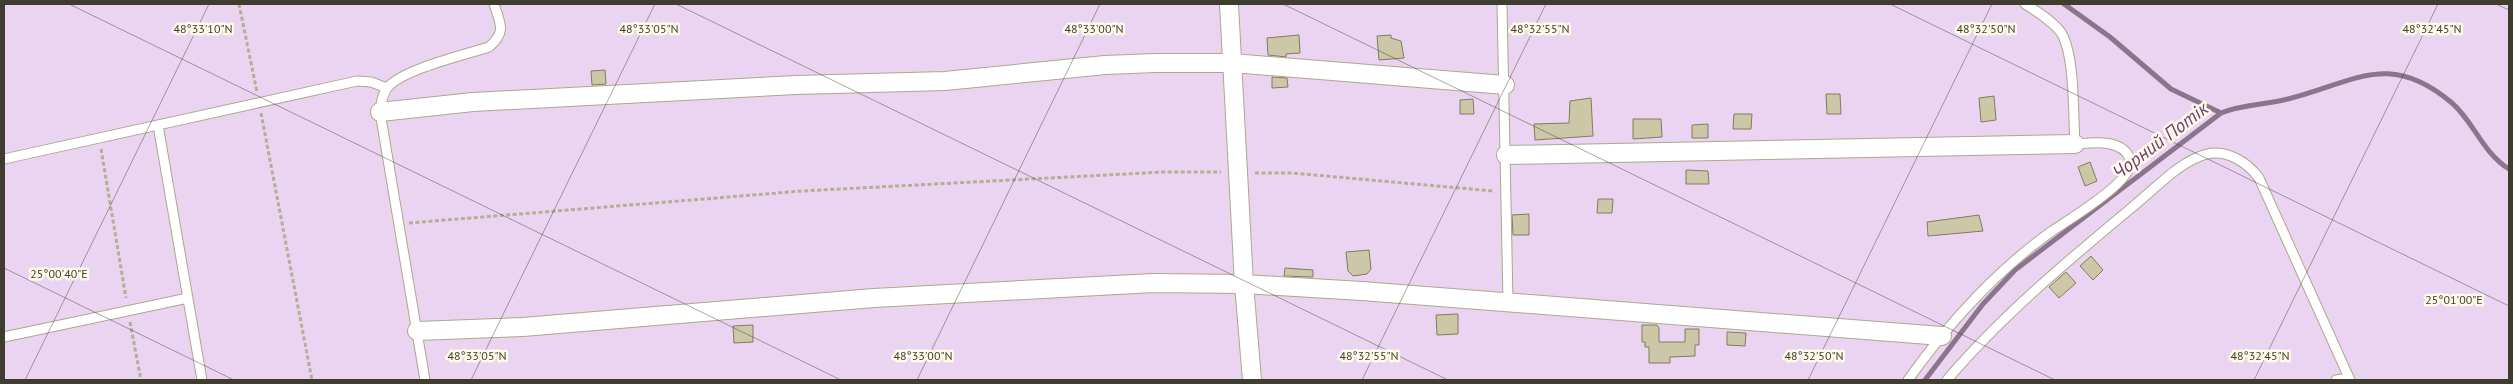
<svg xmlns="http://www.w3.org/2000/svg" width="2513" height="384" font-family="'PT Sans',sans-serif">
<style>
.green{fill:#ebd4f1}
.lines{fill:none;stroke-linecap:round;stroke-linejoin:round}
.stream{stroke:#8b748c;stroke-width:5}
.building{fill:#ccc7a7;stroke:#817c5f}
.service-casing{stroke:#ada889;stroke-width:11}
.minor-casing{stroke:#ada889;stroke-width:20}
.path{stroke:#b3af95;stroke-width:3;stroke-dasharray:4 2.5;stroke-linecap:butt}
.service{stroke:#fff;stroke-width:9}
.minor{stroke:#fff;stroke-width:18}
.ticks{fill:none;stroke:#3f3d30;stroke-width:1;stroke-opacity:0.45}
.labels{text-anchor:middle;stroke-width:5;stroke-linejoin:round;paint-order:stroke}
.water-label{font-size:19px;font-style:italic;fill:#6a3f75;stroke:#fffbe8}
.ticks-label{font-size:12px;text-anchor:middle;fill:#3f3d30;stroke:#fffbe8;stroke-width:5;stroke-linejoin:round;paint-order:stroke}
</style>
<rect width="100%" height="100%" fill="#f4efce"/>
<!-- green -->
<path class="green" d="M 4,4 L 2509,4 L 2509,380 L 4,380 Z"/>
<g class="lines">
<!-- stream -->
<path class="stream" d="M 2064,4 L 2110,37 L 2171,89 L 2221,113
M 1925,380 L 1983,304 L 2015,270 L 2221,113 C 2243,104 2265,105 2288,99 C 2355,82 2389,50 2452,103 C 2474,122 2482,152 2509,169"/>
</g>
<!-- building -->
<path class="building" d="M 1299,35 L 1300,53 L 1286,54 L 1286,57 L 1268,55 L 1267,38 Z
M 1391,35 L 1391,38 L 1401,41 L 1404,58 L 1379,60 L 1377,36 Z
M 605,70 L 606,84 L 592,85 L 591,71 Z
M 1272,77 L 1287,78 L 1288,87 L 1272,88 Z
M 1826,94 L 1840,94 L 1841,114 L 1827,114 Z
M 1994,96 L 1996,120 L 1981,122 L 1979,98 Z
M 1591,98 L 1593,136 L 1535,140 L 1534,124 L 1569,123 L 1570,101 Z
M 1473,99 L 1474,114 L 1460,114 L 1460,100 Z
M 1734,114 L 1752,114 L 1751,129 L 1733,129 Z
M 1633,119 L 1661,119 L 1662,137 L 1633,139 Z
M 1708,124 L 1708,138 L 1692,138 L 1692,125 Z
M 2090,162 L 2097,181 L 2085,186 L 2078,167 Z
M 1686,170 L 1708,171 L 1709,184 L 1686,184 Z
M 1598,199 L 1613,199 L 1612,213 L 1597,213 Z
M 1529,214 L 1529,235 L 1513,235 L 1512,215 Z
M 1979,215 L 1983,231 L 1928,236 L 1927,222 Z
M 1369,250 L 1371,269 L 1367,274 L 1353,276 L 1348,271 L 1346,252 Z
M 2091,256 L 2103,270 L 2093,280 L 2080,266 Z
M 1285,268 L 1313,270 L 1313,277 L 1284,276 Z
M 2066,272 L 2076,283 L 2059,298 L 2049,287 Z
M 1458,314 L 1458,334 L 1437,335 L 1436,315 Z
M 753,325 L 753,342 L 734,343 L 733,326 Z
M 1642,325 L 1657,325 L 1659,328 L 1659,342 L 1685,342 L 1685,329 L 1699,329 L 1699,345 L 1695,345 L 1695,356 L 1670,357 L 1670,363 L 1649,363 L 1649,347 L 1645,347 L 1645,342 L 1642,342 Z
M 1727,332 L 1746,333 L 1745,346 L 1727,345 Z"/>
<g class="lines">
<defs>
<path id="service" d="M 1502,4 L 1508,302
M 158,125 L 202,380
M 4,159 L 357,81 L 371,82 L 387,88
M 4,337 L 188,298
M 425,380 L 380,112 C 381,104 382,94 388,87 C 404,69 464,55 489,47 C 507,32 500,23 494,4
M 1908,380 C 1948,324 1996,271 2052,231 C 2068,220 2138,179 2130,159 C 2122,138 2092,143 2075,144 C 2073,114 2075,61 2063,36 C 2058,25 2035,10 2025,4
M 1947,380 C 2002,315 2070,259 2136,204 C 2157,187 2180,161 2207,154 C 2227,149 2248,163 2259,178 L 2350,380
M 2336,380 L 2349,378"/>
<path id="minor" d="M 1229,4 L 1244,284 L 1252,380
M 380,112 L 473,102 L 796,85 L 945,81 L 1105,65 L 1156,63 L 1232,63 L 1505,85
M 1506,155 L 2075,144
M 417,331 L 523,327 L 874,298 L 1153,283 L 1244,284 L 1362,291 L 1942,336"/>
</defs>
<!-- service casing -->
<use href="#service" class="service-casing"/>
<!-- minor casing -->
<use href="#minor" class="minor-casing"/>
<!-- path -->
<path class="path" d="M 239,4 L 257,92
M 261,113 L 312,380
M 101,149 L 126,298
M 1255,173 L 1292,173 L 1493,191
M 409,223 L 802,191 L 1164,172 L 1221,172
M 130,322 L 141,380"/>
<!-- service -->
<use href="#service" class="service"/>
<!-- minor -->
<use href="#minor" class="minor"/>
</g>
<!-- ticks -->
<path class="ticks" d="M 69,4 L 841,380M 676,4 L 1448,380M 1283,4 L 2055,380M 1890,4 L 2509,306M 2496,4 L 2509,10M 4,268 L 234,380M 25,380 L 209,4M 471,380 L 655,4M 917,380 L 1100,4M 1362,380 L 1546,4M 1808,380 L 1992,4M 2254,380 L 2438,4"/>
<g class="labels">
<!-- water labels -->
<g class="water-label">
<text transform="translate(2160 140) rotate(-37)" y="7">Чорний Потік</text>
</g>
</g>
<g class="ticks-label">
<text x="203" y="33">48°33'10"N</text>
<text x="649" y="33">48°33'05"N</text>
<text x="1094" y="33">48°33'00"N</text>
<text x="1986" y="33">48°32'50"N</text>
<text x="2432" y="33">48°32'45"N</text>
<text x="1540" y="33">48°32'55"N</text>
<text x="59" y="278">25°00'40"E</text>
<text x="2454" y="304">25°01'00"E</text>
<text x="477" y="360">48°33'05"N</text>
<text x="923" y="360">48°33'00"N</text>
<text x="1369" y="360">48°32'55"N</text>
<text x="1814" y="360">48°32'50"N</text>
<text x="2260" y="360">48°32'45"N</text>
</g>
<!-- border -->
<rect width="2513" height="384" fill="none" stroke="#3f3d30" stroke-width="10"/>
</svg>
